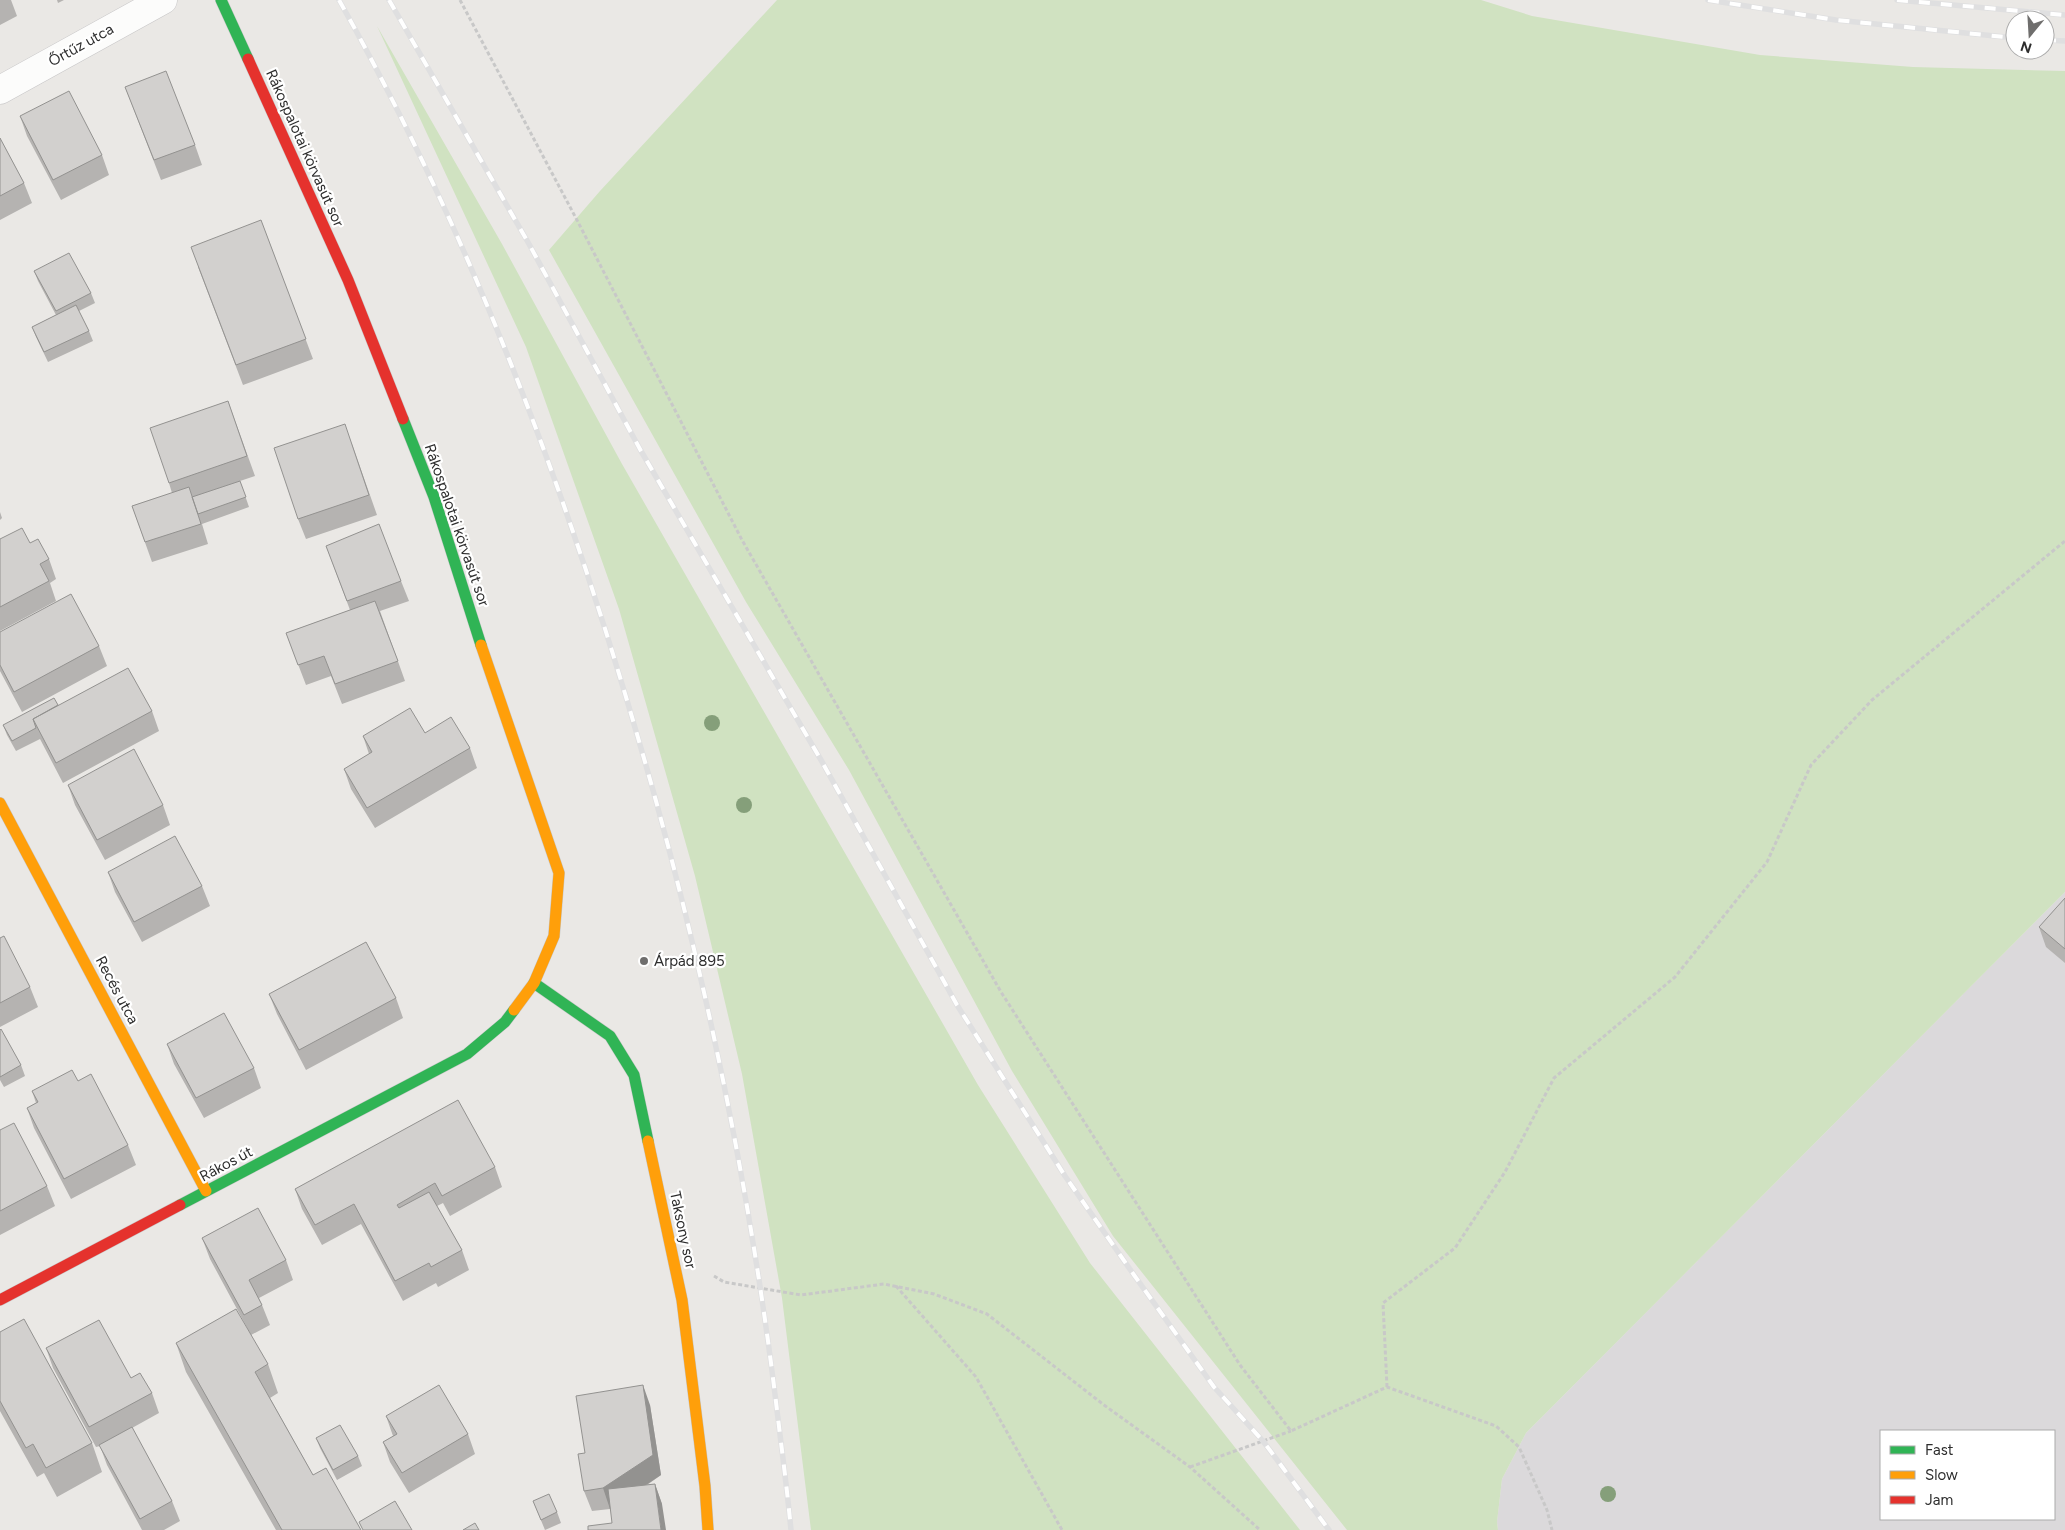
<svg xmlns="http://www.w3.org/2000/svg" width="2065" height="1530" font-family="Figtree,sans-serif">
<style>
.industrial{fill:#dbd9db;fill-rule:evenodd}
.green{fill:#d0e2c1}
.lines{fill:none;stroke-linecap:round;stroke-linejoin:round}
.street-casing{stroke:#c7c6c7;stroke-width:29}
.fast-casing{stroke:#c7c6c7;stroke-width:12}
.slow-casing{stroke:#c7c6c7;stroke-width:12}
.jam-casing{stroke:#c7c6c7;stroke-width:12}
.path{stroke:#c8c8c8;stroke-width:3;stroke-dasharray:4 2.5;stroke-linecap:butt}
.street{stroke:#fcfcfb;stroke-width:28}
.fast{stroke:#30b455;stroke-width:11}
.slow{stroke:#ff9f0a;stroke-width:11}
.jam{stroke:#e5322d;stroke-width:11}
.rail-casing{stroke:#dfdfe0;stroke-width:5.5}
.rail{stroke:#fff;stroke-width:4;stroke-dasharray:11;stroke-linecap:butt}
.tree{fill:#859f7a}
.wall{fill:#b5b3b1}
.shaded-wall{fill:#939290}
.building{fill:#d2d0ce;stroke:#939290}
.poi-dot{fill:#6f6e6d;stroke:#fff;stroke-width:2}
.labels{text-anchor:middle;stroke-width:4.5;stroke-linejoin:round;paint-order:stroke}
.street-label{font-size:15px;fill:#2d2d2d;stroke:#fff}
.poi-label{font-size:15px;fill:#2d2d2d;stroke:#fff;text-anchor:start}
</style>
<rect width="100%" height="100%" fill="#eae8e5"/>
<!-- industrial -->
<path class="industrial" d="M 2065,892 L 2065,1530 L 1498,1530 L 1497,1522 L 1502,1479 L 1526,1433 ZM 1881,1431 L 2054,1431 L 2054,1519 L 1881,1519 Z"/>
<!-- green -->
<path class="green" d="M 777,0 L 1481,0 L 1532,16 L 1760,55 L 1913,67 L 2065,71 L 2065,892 L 1526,1433 L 1502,1479 L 1497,1522 L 1498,1530 L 1347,1530 L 1113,1236 L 1012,1071 L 849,770 L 746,602 L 549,250 L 600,191 Z
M 377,26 L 502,244 L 622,464 L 978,1085 L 1090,1263 L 1300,1530 L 811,1530 L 782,1298 L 742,1074 L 695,876 L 619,609 L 526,347 Z"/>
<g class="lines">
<defs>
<path id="street" d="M 0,90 L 163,0"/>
<path id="fast" d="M 221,0 L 248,59
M 403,419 L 434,497 L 481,645
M 534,983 L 610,1036 L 634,1075 L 648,1141
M 180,1205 L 467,1054 L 505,1022 L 514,1010"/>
<path id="slow" d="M 481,645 L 559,873 L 554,936 L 534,983 L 514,1010
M 0,803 L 206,1191
M 648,1141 L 682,1300 L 705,1486 L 708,1530"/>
<path id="jam" d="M 248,59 L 348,280 L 403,419
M 0,1300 L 180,1205"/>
</defs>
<!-- street casing -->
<use href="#street" class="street-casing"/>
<!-- fast casing -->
<use href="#fast" class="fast-casing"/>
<!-- slow casing -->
<use href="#slow" class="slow-casing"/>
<!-- jam casing -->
<use href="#jam" class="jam-casing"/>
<!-- path -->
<path class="path" d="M 460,0 L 578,222 L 742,540 L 1001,992 L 1240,1365 L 1291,1431 L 1387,1387 L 1496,1426 L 1519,1447 L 1547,1510 L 1552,1530
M 714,1276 L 724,1282 L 801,1295 L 884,1284 L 934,1294 L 987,1314 L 1104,1405 L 1190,1467 L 1260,1530
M 896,1286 L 976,1377 L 1062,1530
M 1387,1387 L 1383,1303 L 1455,1248 L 1505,1172 L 1554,1078 L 1675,977 L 1767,862 L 1811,765 L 1872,700 L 2065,541
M 1190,1467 L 1291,1431"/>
<!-- street -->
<use href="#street" class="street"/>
<!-- fast -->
<use href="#fast" class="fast"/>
<!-- slow -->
<use href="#slow" class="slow"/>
<!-- jam -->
<use href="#jam" class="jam"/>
<defs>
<path id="rail" d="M 339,0 C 480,252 579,523 656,801 C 710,998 751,1199 776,1402 C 781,1444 787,1487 791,1530
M 389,0 L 529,244 L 641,451 L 821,760 L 957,1005 L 1065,1176 L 1134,1275 L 1214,1387 L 1263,1441 L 1329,1530
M 1708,0 L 1836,20 L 2015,38
M 1897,0 L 2065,15
M 2045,40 L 2065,41"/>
</defs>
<!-- rail casing -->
<use href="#rail" class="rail-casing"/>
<!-- rail -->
<use href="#rail" class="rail"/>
</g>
<!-- trees -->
<g class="tree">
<circle cx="712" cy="723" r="8"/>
<circle cx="744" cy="805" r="8"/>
<circle cx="1608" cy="1494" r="8"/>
</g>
<!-- wall -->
<path class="wall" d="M 0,0 L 11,0 L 17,16 L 0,25 Z
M 57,0 L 64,0 L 58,3 Z
M 125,87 L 195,145 L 202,165 L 161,180 Z
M 20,116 L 102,155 L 109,175 L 61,200 L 27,136 Z
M 0,138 L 24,183 L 32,203 L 0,220 Z
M 261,220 L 313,359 L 243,385 L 198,267 Z
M 34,271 L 91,293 L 95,303 L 79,311 L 89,331 L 93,341 L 48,362 L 36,337 L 32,327 L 56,315 L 38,281 Z
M 228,401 L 255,476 L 240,481 L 249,507 L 202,524 L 208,544 L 152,562 L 132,506 L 172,493 L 169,483 Z
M 352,444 L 377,515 L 306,539 L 298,519 Z
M 0,512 L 2,518 L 0,520 Z
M 0,539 L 30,543 L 49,559 L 56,579 L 50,583 L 56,601 L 0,631 Z
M 326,546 L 401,581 L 409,601 L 380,611 L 405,681 L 342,704 L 331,676 L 306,685 L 286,633 L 350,610 Z
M 0,632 L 99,646 L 107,666 L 22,712 L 0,671 Z
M 58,705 L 152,711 L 159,731 L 63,783 L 40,739 L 16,751 L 7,735 L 3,725 Z
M 363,736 L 470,748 L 477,768 L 375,828 L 351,789 L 344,769 L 369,754 Z
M 68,785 L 163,805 L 170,825 L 105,860 L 75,805 Z
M 108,872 L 202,886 L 210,906 L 142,942 L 115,892 Z
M 2065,898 L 2065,963 L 2046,947 L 2039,927 Z
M 0,938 L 30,987 L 38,1007 L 0,1027 Z
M 269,994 L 396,998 L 403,1018 L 306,1070 L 277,1014 Z
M 0,1030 L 21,1065 L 25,1076 L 4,1087 L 0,1080 Z
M 167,1044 L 254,1068 L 261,1088 L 204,1118 L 174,1064 Z
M 32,1091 L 128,1145 L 136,1165 L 71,1199 L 34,1128 L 27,1108 L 36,1103 Z
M 0,1130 L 47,1186 L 55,1206 L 0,1235 Z
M 495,1167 L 502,1187 L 450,1216 L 443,1203 L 437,1206 L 462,1250 L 469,1270 L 438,1287 L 436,1283 L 403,1301 L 361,1224 L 322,1245 L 302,1209 L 295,1189 Z
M 202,1238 L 286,1260 L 293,1280 L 259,1298 L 262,1305 L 270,1325 L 251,1335 L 210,1259 Z
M 0,1332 L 92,1443 L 102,1472 L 57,1497 L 44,1473 L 37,1477 L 0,1411 Z
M 176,1343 L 268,1364 L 278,1393 L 270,1398 L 313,1475 L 361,1530 L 276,1530 L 186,1372 Z
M 46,1348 L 131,1378 L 152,1393 L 159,1413 L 132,1428 L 172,1501 L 180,1521 L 164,1530 L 142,1530 L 107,1465 L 100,1446 L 96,1447 L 53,1368 Z
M 650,1405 L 661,1475 L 647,1485 L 655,1484 L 662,1504 L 610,1509 L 592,1511 L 584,1491 L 585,1453 Z
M 386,1416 L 468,1434 L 475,1454 L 409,1493 L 390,1462 L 383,1442 L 393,1436 Z
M 316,1438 L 358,1456 L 362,1466 L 337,1480 L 320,1448 Z
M 533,1501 L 557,1512 L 561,1523 L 545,1530 Z"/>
<!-- shaded-wall -->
<path class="shaded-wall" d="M 643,1385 L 650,1405 L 661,1475 L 610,1509 L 603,1488 Z
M 655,1484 L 662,1504 L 666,1530 L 661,1530 Z"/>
<!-- building -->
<path class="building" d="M 166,71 L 195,145 L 154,160 L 125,87 Z
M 69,91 L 102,155 L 53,180 L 20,116 Z
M 0,138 L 24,183 L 0,196 Z
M 261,220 L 306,339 L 236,365 L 191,247 Z
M 69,253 L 91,293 L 56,311 L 34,271 Z
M 76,305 L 89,331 L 44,352 L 32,327 Z
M 228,401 L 247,456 L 169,483 L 150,428 Z
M 345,424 L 369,495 L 298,519 L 274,448 Z
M 240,481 L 246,497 L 198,514 L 192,497 Z
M 189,487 L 201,524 L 145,542 L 132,506 Z
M 379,524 L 401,581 L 347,601 L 326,546 Z
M 22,528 L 30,543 L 38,539 L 49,559 L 40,564 L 49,581 L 0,607 L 0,539 Z
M 71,594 L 99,646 L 14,692 L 0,665 L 0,632 Z
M 375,601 L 398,661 L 335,684 L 324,656 L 298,665 L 286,633 Z
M 128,668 L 152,711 L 56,763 L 33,719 Z
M 54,698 L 58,705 L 33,719 L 36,728 L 12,741 L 3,725 Z
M 410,708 L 425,733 L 451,717 L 470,748 L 367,808 L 344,769 L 372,752 L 363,736 Z
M 134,749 L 163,805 L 97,840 L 68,785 Z
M 175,836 L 202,886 L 134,922 L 108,872 Z
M 2065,898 L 2065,949 L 2039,927 Z
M 4,936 L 30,987 L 0,1003 L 0,938 Z
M 366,942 L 396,998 L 299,1050 L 269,994 Z
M 224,1013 L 254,1068 L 196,1098 L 167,1044 Z
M 1,1029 L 21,1065 L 0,1077 L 0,1030 Z
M 72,1070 L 78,1081 L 91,1074 L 128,1145 L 64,1179 L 27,1108 L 38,1102 L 32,1091 Z
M 458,1100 L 495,1167 L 442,1196 L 435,1183 L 397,1205 L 399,1208 L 429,1192 L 462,1250 L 431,1267 L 429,1263 L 395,1281 L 354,1204 L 315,1225 L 295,1189 Z
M 14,1123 L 47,1186 L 0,1211 L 0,1130 Z
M 258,1208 L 286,1260 L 249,1280 L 262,1305 L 244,1315 L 202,1238 Z
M 236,1309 L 268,1364 L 255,1372 L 313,1475 L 326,1468 L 361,1530 L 282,1530 L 176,1343 Z
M 24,1319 L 92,1443 L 46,1468 L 33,1444 L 26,1448 L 0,1401 L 0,1332 Z
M 99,1320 L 131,1378 L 140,1373 L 152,1393 L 89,1427 L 46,1348 Z
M 439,1385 L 468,1434 L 402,1473 L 383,1442 L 397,1434 L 386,1416 Z
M 643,1385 L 653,1455 L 603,1488 L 584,1491 L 578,1454 L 585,1453 L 576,1396 Z
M 340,1425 L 358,1456 L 333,1470 L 316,1438 Z
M 132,1427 L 172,1501 L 140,1519 L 99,1445 Z
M 655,1484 L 661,1530 L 588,1530 L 588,1526 L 612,1523 L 608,1489 Z
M 549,1494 L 557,1512 L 541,1520 L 533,1501 Z
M 395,1501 L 412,1530 L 363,1530 L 359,1522 Z
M 475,1523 L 479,1530 L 463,1530 Z"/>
<!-- markers -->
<circle class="poi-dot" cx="644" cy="961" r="5"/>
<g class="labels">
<!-- street labels -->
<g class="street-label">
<text transform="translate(81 45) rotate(-29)" y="5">Őrtűz utca</text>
<text transform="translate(305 148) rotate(66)" y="5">Rákospalotai körvasút sor</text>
<text transform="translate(457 525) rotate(71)" y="5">Rákospalotai körvasút sor</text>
<text transform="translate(117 990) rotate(62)" y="5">Recés utca</text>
<text transform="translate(226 1164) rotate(-28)" y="5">Rákos út</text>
<text transform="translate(683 1230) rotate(78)" y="5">Taksony sor</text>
</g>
<!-- poi labels -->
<g class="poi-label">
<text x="654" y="966">Árpád 895</text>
</g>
</g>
<!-- legend -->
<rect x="1880" y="1430" width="175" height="90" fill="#ffffff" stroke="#ababab"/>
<rect x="1890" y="1446" width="25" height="8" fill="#30b455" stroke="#ababab"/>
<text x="1925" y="1455" font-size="15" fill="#2d2d2d">Fast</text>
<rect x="1890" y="1471" width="25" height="8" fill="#ff9f0a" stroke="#ababab"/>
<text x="1925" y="1480" font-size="15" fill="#2d2d2d">Slow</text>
<rect x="1890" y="1496" width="25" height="8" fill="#e5322d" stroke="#ababab"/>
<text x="1925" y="1505" font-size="15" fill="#2d2d2d">Jam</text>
<!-- north arrow -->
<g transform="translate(2030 35) rotate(198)"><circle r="24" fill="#ffffff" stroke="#ababab"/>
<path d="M0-4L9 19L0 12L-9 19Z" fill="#6f6e6d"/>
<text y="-8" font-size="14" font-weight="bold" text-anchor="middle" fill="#2d2d2d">N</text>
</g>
</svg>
